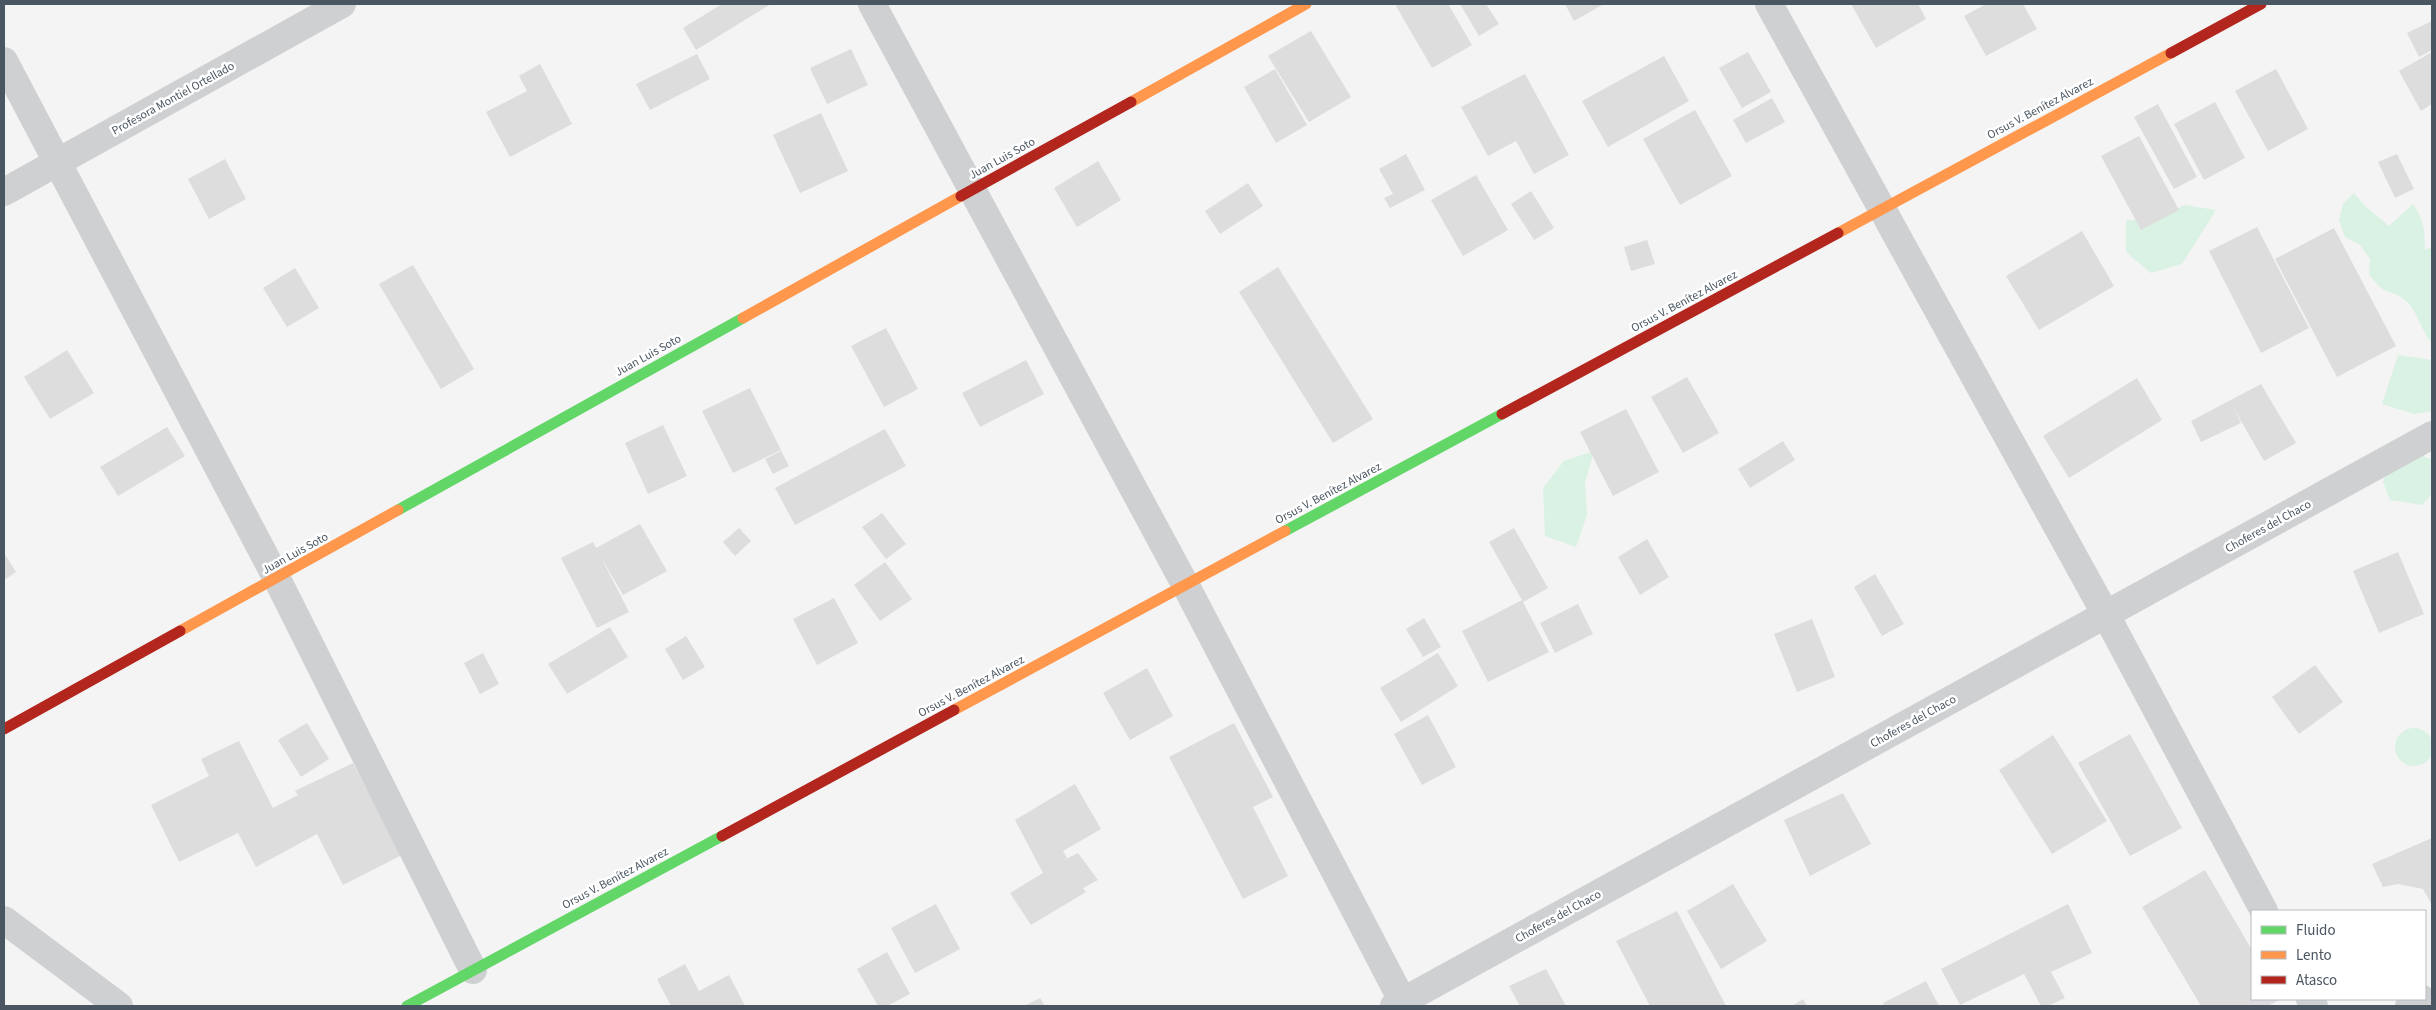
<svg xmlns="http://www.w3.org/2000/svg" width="2436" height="1010" font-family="'Source Sans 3',sans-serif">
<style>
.green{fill:#d9f2e3}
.building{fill:#ddddde}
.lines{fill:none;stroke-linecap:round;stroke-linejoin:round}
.street{stroke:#ced0d2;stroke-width:28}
.fast{stroke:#63d668;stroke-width:11}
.slow{stroke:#ff974d;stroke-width:11}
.jam{stroke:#b3261e;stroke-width:11}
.labels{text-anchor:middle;stroke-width:5;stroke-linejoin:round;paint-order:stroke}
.street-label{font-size:12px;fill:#4a5661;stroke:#fff}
</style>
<rect width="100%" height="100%" fill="#f4f4f4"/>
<!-- green -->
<path class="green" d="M 2354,193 L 2364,205 L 2389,226 L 2413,204 C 2424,221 2425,230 2425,250 L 2432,247 L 2432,343 C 2422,332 2419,317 2410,305 C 2399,292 2390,295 2380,287 C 2376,284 2373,278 2369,275 L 2370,259 L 2360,245 L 2345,237 L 2339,220 L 2343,204 Z
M 2184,205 L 2216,210 L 2182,264 L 2151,273 L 2126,252 L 2126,220 L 2158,221 Z
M 2398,355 L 2432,360 L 2432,411 L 2414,414 L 2382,404 Z
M 1594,451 L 1585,483 L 1587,515 L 1576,547 L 1545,536 L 1543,488 L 1564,461 Z
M 2419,454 L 2432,460 L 2432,494 L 2422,505 L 2390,500 L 2383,482 L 2388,466 Z
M2395 747a19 19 0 1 1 38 0a19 19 0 1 1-38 0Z"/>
<!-- building -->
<path class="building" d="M 722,4 L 771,4 L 696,50 L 683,28 Z
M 1400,4 L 1448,4 L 1472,45 L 1432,68 L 1396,6 Z
M 1460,4 L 1486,4 L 1499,24 L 1479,36 Z
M 1565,4 L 1604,4 L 1574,21 Z
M 1851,4 L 1918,4 L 1926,19 L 1876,48 Z
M 1986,4 L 2023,4 L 2037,29 L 1986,56 L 1964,16 Z
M 2432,21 L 2432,50 L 2419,57 L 2407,33 Z
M 1311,31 L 1351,97 L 1309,122 L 1268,56 Z
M 851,49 L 868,85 L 827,104 L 810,68 Z
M 1748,52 L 1771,92 L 1742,108 L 1719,68 Z
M 2432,52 L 2432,104 L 2421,111 L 2399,71 Z
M 697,54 L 710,79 L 650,110 L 636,84 Z
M 1664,56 L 1689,101 L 1608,147 L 1582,101 Z
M 540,64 L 572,124 L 510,157 L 486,112 L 527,91 L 519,76 Z
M 1275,69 L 1307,125 L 1276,143 L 1244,87 Z
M 2276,69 L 2308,129 L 2268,151 L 2235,91 Z
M 1525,74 L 1569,155 L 1534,174 L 1516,141 L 1488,156 L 1461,107 Z
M 1772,98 L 1785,122 L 1746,143 L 1733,120 Z
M 2215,102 L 2245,158 L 2204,180 L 2174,124 Z
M 2158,104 L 2197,177 L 2174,189 L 2134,117 Z
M 1695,110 L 1732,176 L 1680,205 L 1643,139 Z
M 821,113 L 848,171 L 800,193 L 773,135 Z
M 2139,136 L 2179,210 L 2141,230 L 2101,156 Z
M 1406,154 L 1425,190 L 1390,208 L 1384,198 L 1393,194 L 1379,169 Z
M 2397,154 L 2414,189 L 2395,198 L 2378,162 Z
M 225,159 L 246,199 L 209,219 L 188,179 Z
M 1098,161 L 1121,200 L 1077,227 L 1054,188 Z
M 1476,175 L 1508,230 L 1463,256 L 1431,200 Z
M 1248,183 L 1263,206 L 1220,234 L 1205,211 Z
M 1531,191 L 1554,228 L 1534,240 L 1511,204 Z
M 2257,227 L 2309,328 L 2261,353 L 2209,251 Z
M 2334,228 L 2396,346 L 2337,377 L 2275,259 Z
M 2082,231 L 2114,286 L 2039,330 L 2006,276 Z
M 1647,240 L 1655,264 L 1631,271 L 1624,247 Z
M 413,265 L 474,369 L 441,389 L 379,284 Z
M 1278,267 L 1373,419 L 1333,443 L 1239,292 Z
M 295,268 L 319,308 L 287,327 L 263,288 Z
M 886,328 L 918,389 L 884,407 L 851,346 Z
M 67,350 L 94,393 L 50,419 L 24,377 Z
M 1026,360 L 1044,394 L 980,427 L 962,393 Z
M 1687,377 L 1719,433 L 1683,453 L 1651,397 Z
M 2137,378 L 2162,420 L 2069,478 L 2043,436 Z
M 2261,384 L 2296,443 L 2264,461 L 2233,407 L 2241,423 L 2201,442 L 2191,421 Z
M 750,388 L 781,450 L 733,473 L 702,411 Z
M 1626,409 L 1659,472 L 1613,496 L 1580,432 Z
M 663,425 L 687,476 L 648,494 L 625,443 Z
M 167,427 L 185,456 L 118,496 L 100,467 Z
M 885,429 L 906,466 L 795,525 L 775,488 Z
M 1783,441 L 1795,460 L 1750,488 L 1738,469 Z
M 781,451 L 789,466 L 773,474 L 765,459 Z
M 882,513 L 906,544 L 886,559 L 862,527 Z
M 640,524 L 667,571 L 623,595 L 601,557 L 629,612 L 597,628 L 561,558 L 593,542 L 596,548 Z
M 739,528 L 751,541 L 735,556 L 723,542 Z
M 1514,528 L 1548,588 L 1523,602 L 1549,652 L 1488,682 L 1462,631 L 1522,600 L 1489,542 Z
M 1647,539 L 1669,577 L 1640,595 L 1618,557 Z
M 2398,552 L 2424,614 L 2379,633 L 2353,571 Z
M 4,553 L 16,572 L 4,580 Z
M 885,562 L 912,599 L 880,621 L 854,585 Z
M 1875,574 L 1904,624 L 1882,636 L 1854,587 Z
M 834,598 L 858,643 L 817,665 L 793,619 Z
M 1578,604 L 1593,634 L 1555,653 L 1540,623 Z
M 1424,618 L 1441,647 L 1423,657 L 1406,629 Z
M 1812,619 L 1835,677 L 1797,692 L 1774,634 Z
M 610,627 L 628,657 L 567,694 L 548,664 Z
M 686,636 L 705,667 L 683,680 L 665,649 Z
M 483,653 L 499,684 L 480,694 L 464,663 Z
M 1438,653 L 1458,686 L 1401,722 L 1380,688 Z
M 2315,665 L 2343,702 L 2299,734 L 2272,697 Z
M 1147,668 L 1173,716 L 1130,740 L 1103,693 Z
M 1428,715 L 1456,767 L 1422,785 L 1394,734 Z
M 307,723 L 329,759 L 301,777 L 278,740 Z
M 1234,723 L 1273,797 L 1253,807 L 1288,876 L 1243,899 L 1169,757 Z
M 2130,734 L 2182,828 L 2130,856 L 2078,763 Z
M 2053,735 L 2107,821 L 2052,854 L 1999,770 Z
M 239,741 L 273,808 L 298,795 L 295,791 L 353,763 L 402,855 L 343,885 L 317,834 L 256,867 L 238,833 L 179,862 L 151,805 L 209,776 L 201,759 Z
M 1075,784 L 1101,829 L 1063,851 L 1067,858 L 1060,862 L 1078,853 L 1098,880 L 1083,888 L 1086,892 L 1031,925 L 1010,893 L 1043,873 L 1015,820 Z
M 1843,793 L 1871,844 L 1810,876 L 1784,820 Z
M 2432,838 L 2432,905 L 2423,889 L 2398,884 L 2383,887 L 2372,864 Z
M 2205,870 L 2252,950 L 2252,999 L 2281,999 L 2268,1006 L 2201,1006 L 2142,907 Z
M 1733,884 L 1767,941 L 1721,969 L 1687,911 Z
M 936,904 L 960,949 L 915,973 L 891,928 Z
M 2068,904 L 2092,953 L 2051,972 L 2065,998 L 2048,1006 L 2041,1006 L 2024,974 L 1960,1005 L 1941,969 Z
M 1677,911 L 1726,1006 L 1650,1006 L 1616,941 Z
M 887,952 L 910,994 L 887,1006 L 878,1006 L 857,969 Z
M 685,964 L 699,991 L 729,975 L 745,1006 L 671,1006 L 657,979 Z
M 1546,969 L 1566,1006 L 1520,1006 L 1509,986 Z
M 1926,981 L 1939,1006 L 1884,1006 L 1883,1003 Z
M 1040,998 L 1045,1006 L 1024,1006 Z
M 1803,999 L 1807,1006 L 1792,1006 Z"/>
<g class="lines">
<!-- street -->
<path class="street" d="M 872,4 L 1186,586 L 1405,1006
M 1769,4 L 2106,615 L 2264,911
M 4,61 L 277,579 L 473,970
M 4,192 L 342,4
M 4,920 L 119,1006
M 2310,999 L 2314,1006
M 1394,1006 L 2432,435
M 2409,1006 L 2422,999"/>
<!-- fast -->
<path class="fast" d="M 398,510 L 743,318
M 1285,531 L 1502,414
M 407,1006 L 722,836"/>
<!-- slow -->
<path class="slow" d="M 1131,102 L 1306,4
M 1838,233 L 2171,53
M 743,318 L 961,196
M 180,631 L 398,510
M 954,710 L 1285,531"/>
<!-- jam -->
<path class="jam" d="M 2171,53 L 2261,4
M 961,196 L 1131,102
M 1502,414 L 1838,233
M 4,729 L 180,631
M 722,836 L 954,710"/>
</g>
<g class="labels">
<!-- street labels -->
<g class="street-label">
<text transform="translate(173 98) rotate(-29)" y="4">Profesora Montiel Ortellado</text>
<text transform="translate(2040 108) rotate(-28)" y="4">Orsus V. Benítez Alvarez</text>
<text transform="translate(1002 158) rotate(-29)" y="4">Juan Luis Soto</text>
<text transform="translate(1684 301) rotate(-28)" y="4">Orsus V. Benítez Alvarez</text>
<text transform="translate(648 355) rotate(-29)" y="4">Juan Luis Soto</text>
<text transform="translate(1328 493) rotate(-28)" y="4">Orsus V. Benítez Alvarez</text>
<text transform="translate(2268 526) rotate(-29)" y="4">Choferes del Chaco</text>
<text transform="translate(295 553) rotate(-29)" y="4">Juan Luis Soto</text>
<text transform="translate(971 686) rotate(-28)" y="4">Orsus V. Benítez Alvarez</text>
<text transform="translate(1913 721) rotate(-29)" y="4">Choferes del Chaco</text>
<text transform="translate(615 878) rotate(-28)" y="4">Orsus V. Benítez Alvarez</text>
<text transform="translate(1558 916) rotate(-29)" y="4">Choferes del Chaco</text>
</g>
</g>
<!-- border -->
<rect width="2436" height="1010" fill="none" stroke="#4a5661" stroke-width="10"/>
<!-- legend -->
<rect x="2251" y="910" width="175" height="90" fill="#ffffff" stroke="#b7bbc0"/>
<rect x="2261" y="926" width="25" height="8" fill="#63d668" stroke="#b7bbc0"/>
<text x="2296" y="935" font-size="15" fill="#4a5661">Fluido</text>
<rect x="2261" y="951" width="25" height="8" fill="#ff974d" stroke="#b7bbc0"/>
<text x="2296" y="960" font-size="15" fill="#4a5661">Lento</text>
<rect x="2261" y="976" width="25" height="8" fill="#b3261e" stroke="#b7bbc0"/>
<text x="2296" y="985" font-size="15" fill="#4a5661">Atasco</text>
</svg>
